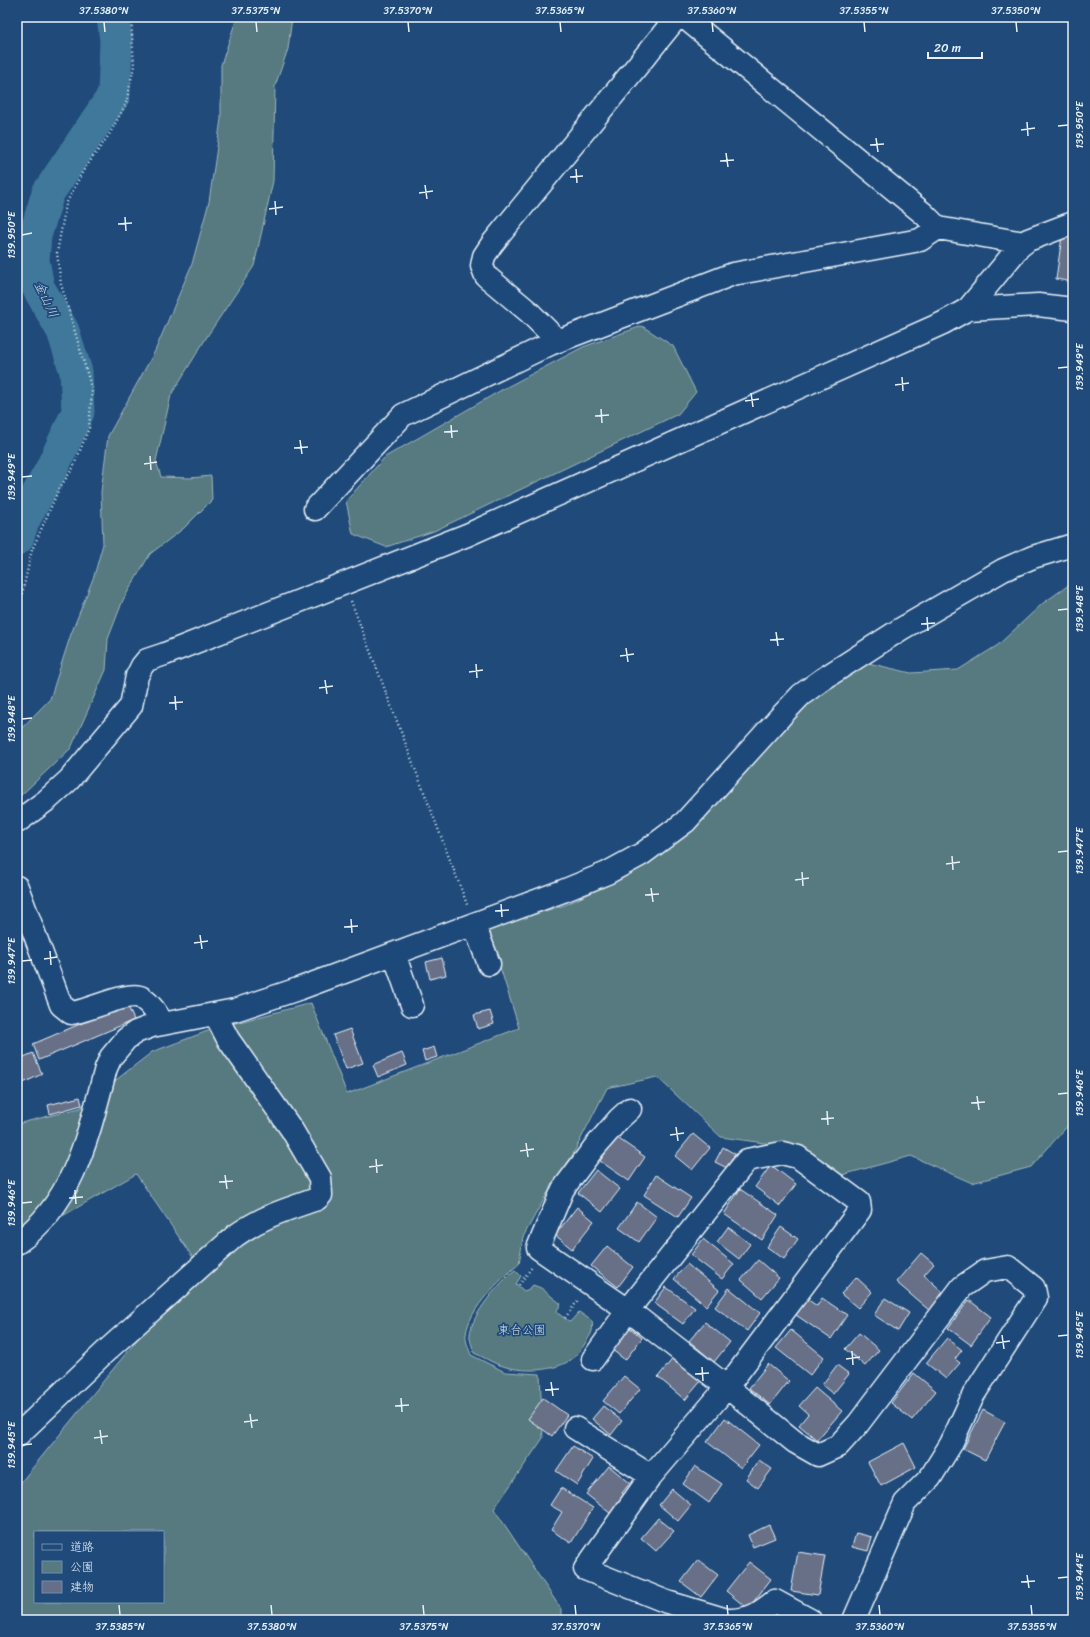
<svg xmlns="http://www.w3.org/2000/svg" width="1090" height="1637" font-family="Sriracha,'Klee One',sans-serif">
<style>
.green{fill:#577a80;stroke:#a0b6bc;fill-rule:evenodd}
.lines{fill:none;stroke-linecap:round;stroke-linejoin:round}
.river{stroke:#40789b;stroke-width:33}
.building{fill:#676f88;stroke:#e8f1f8}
.minor-casing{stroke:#e8f1f8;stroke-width:25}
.path{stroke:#e8f1f8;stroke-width:2.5;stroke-dasharray:1 3;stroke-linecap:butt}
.minor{stroke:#1f4a7a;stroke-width:22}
.ticks{fill:none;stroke:#e8f1f8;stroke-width:1.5}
.labels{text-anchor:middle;stroke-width:3.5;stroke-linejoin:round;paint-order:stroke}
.park-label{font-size:12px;fill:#d2dfe6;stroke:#1f4a7a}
.water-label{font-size:13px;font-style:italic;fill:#cfdfea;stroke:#1f4a7a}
.neatline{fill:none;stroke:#e8f1f8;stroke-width:1.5}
.ticks-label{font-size:10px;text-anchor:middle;fill:#e8f1f8}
</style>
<rect width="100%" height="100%" fill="#1f4a7a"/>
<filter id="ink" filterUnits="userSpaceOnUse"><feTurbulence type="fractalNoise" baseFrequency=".025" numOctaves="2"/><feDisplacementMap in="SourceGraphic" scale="8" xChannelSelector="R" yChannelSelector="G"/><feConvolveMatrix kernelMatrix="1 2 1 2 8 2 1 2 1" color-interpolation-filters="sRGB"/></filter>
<g filter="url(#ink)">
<!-- green -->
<path class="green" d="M 237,17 L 292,17 L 288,49 L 275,86 L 273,181 L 254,266 L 208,335 L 171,395 L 156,461 L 161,477 L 190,478 L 211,476 L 212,500 L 184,528 L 150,554 L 123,600 L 108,639 L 106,670 L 71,748 L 17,799 L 17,733 L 50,699 L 71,634 L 94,576 L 103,544 L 101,492 L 108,436 L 155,351 L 192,264 L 209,202 L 221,119 L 221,65 Z
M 642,326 L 673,346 L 696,392 L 678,414 L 434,531 L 386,547 L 353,534 L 346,501 L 385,457 L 505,388 L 583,347 Z
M 1073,582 L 1073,1122 L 1071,1122 L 1031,1167 L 972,1183 L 911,1156 L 842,1175 L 800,1148 L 721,1137 L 657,1077 L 607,1088 L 572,1156 L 545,1197 L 523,1237 L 519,1264 C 499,1281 470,1307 466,1334 C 465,1341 469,1349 471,1355 L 505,1372 L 540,1374 L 543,1438 L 494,1509 L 561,1609 L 561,1620 L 17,1620 L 17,1487 L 198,1265 L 136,1174 L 17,1242 L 17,1124 L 80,1108 L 152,1052 L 213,1029 L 311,1003 L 347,1094 L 519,1028 L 488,928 L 565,905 L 623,878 L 681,832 L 768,748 L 796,710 L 847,658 L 911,673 L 958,670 L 998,645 L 1042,604 ZM 35,1532 L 163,1532 L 163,1602 L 35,1602 Z
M 515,1270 L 521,1276 L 516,1284 L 524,1291 L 529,1289 L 533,1285 L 541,1288 L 561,1304 L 556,1312 L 570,1322 L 579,1312 L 592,1321 C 594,1333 590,1335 584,1345 C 580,1351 575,1358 569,1361 C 549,1373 517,1372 497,1364 C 489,1361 482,1356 474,1353 C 473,1347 469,1340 470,1334 C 472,1314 499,1283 515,1270 Z"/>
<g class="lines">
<!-- river -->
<path class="river" d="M 17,539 L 23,521 L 51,470 L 78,412 L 76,372 L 63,331 L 38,287 L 33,260 L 35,236 L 48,193 L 114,95 L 116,40 L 113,17"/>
</g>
<!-- building -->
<path class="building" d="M 1063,229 L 1073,230 L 1073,282 L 1056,279 Z
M 442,958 L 446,975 L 430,979 L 426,962 Z
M 127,1004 L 134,1020 L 39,1060 L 33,1044 Z
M 490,1011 L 494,1024 L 478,1029 L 474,1015 Z
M 350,1029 L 363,1063 L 346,1069 L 333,1035 Z
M 434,1047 L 437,1057 L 425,1061 L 422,1051 Z
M 33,1053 L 42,1074 L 17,1086 L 17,1060 Z
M 402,1053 L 407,1065 L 378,1077 L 373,1065 Z
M 80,1097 L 82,1105 L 50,1114 L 48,1105 Z
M 693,1134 L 710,1148 L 692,1170 L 675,1156 Z
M 616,1137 L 645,1157 L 629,1181 L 600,1161 Z
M 723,1147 L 735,1154 L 727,1168 L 715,1162 Z
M 771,1165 L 796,1184 L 780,1206 L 755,1187 Z
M 596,1170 L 620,1189 L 602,1212 L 578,1193 Z
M 656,1175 L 691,1198 L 678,1217 L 644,1195 Z
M 740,1189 L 778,1215 L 762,1240 L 724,1214 Z
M 637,1202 L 657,1217 L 639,1242 L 619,1228 Z
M 577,1207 L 594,1221 L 572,1249 L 555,1235 Z
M 728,1227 L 750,1244 L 739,1259 L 717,1242 Z
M 781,1227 L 798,1239 L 784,1259 L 767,1247 Z
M 703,1239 L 734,1264 L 722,1279 L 691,1255 Z
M 607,1246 L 633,1267 L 618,1287 L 591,1266 Z
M 921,1253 L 934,1264 L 924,1275 L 945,1294 L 930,1311 L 896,1282 Z
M 758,1260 L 779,1278 L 762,1298 L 741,1280 Z
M 687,1264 L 719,1290 L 706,1306 L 674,1279 Z
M 856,1277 L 872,1292 L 858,1308 L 841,1294 Z
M 666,1287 L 695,1308 L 683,1324 L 654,1303 Z
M 729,1288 L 760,1313 L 747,1331 L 715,1307 Z
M 822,1298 L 847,1315 L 831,1339 L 796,1315 L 807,1299 L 817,1306 Z
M 885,1298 L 909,1313 L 898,1331 L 874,1315 Z
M 969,1300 L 991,1317 L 971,1345 L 948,1328 Z
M 705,1322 L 730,1342 L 714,1362 L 689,1341 Z
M 629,1327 L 642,1338 L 625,1360 L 611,1349 Z
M 791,1330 L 824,1357 L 810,1375 L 776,1348 Z
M 859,1333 L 879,1350 L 865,1366 L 845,1349 Z
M 947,1338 L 962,1350 L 955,1359 L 960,1363 L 946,1379 L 926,1363 Z
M 674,1357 L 701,1381 L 685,1400 L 658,1377 Z
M 768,1364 L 789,1381 L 770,1405 L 749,1388 Z
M 837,1365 L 849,1374 L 833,1394 L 822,1385 Z
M 914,1373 L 936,1391 L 912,1420 L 891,1403 Z
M 624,1376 L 640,1389 L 619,1414 L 603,1401 Z
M 815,1388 L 842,1411 L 817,1440 L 799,1425 L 808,1414 L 799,1406 Z
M 543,1398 L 567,1415 L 552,1436 L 528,1419 Z
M 603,1406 L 622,1421 L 611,1435 L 592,1419 Z
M 983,1410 L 1005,1422 L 985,1460 L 963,1449 Z
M 725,1418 L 759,1445 L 741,1468 L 707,1442 Z
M 904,1443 L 916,1467 L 881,1486 L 868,1462 Z
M 573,1446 L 593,1459 L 577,1485 L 556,1471 Z
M 759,1460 L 772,1469 L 758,1488 L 746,1479 Z
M 609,1466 L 630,1483 L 622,1493 L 626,1496 L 611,1514 L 586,1494 Z
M 695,1466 L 722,1484 L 709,1503 L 683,1484 Z
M 561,1488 L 593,1508 L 571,1543 L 551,1530 L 562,1512 L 550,1505 Z
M 672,1489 L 691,1505 L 678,1521 L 659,1505 Z
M 658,1518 L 674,1531 L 656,1551 L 641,1538 Z
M 769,1525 L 775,1538 L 753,1547 L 748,1535 Z
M 856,1533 L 872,1537 L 868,1551 L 852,1547 Z
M 798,1552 L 825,1556 L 818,1595 L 791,1591 Z
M 698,1560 L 718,1575 L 701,1597 L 681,1582 Z
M 749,1562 L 771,1579 L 748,1609 L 726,1591 Z"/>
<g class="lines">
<defs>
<path id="minor" d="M 684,17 L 924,214 L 938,228 L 1024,243
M 968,309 L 1038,305 L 1073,309
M 558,341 L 529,312 L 486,276 L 482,266 L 484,256 L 492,244 L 677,17
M 315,509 L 403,415 L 550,344 L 733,274 L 920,240 L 938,228
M 17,822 L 47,800 L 69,780 L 131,706 L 137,676 L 142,666 L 147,660 L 165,654 L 467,535 L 943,323 L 968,309 L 1019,247 L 1028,240 L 1073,223
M 17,887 L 61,1005 L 71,1013 C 87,1012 129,990 142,998 C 152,1005 157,1014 163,1024
M 474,924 L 489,964
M 394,954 L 412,1005
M 630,1109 L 619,1119 L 593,1149 L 563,1189 L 538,1248 L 628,1310 L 727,1387 L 795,1442 L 818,1455 L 838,1446 L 858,1424 L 962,1287 L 985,1271 L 1008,1267 L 1034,1288 L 1036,1298 L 974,1394 L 951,1444 L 930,1478 L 905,1503 L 854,1620
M 17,1243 C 75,1203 89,1131 106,1068 L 111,1057 L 126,1039 L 136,1032 L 152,1026 L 235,1010 L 301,988 L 563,891 L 607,873 L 642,854 L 685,822 L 781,716 L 801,695 L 823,679 L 901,629 L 1003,570 L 1033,557 L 1073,545
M 593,1359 L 628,1310 L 747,1160 L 782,1153 L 798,1157 L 859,1202 L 860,1210 L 727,1387 L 651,1476 L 585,1569 L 667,1602 L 727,1620
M 575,1428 L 651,1476
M 17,1436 L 105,1352 L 235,1236 C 263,1216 285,1210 317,1199 L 321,1195 L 320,1178 L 292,1130 L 228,1039 L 215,1014
M 731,1620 C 752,1619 758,1614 775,1601 L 810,1620"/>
</defs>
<!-- minor casing -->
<use href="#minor" class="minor-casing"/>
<!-- path -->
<path class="path" d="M 351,601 L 468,907
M 17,605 L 22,594 L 32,550 L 59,489 L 73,468 L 89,428 L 92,390 L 61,284 L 57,253 L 66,204 L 83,171 L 109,135 L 126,104 L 134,66 L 131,17
M 519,1285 L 532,1267
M 565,1318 L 579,1299"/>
<!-- minor -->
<use href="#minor" class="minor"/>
</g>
</g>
<!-- ticks -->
<path class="ticks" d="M 104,22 L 105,32M 256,22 L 257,32M 408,22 L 409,32M 560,22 L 561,32M 712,22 L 713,32M 864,22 L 865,32M 1016,22 L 1017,32M 1027,122 L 1028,136M 1058,126 L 1068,125M 1021,130 L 1035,128M 876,138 L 878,152M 870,145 L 884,144M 726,153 L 728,167M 720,161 L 734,160M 576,169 L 577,183M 570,177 L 583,176M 425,185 L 427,199M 419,193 L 433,191M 275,201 L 276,215M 269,209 L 283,207M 125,217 L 126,231M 118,224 L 132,223M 22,235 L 32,233M 1058,368 L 1068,367M 902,377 L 903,391M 895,385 L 909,383M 751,393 L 753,407M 745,401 L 759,399M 601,409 L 602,423M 595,416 L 609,415M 451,425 L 452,438M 444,432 L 458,431M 300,440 L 302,454M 294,448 L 308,447M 150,456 L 151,470M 144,464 L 157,462M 22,477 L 32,476M 1058,610 L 1068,609M 927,617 L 928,631M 921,624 L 935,623M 776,632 L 778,646M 770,640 L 784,639M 626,648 L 628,662M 620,656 L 634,654M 476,664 L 477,678M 469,672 L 483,670M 325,680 L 327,694M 319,688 L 333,686M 175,696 L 176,710M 169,703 L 183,702M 22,719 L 32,718M 1058,852 L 1068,851M 952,856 L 953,870M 946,864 L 960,862M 802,872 L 803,886M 795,880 L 809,878M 651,888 L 653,902M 645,895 L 659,894M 501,904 L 502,917M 495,911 L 509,910M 351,919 L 352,933M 344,927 L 358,926M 200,935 L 202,949M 194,943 L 208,941M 50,951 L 51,965M 44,959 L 57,957M 22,961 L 32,960M 1058,1094 L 1068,1093M 977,1096 L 979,1110M 971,1103 L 985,1102M 827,1111 L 828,1125M 821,1119 L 834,1118M 676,1127 L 678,1141M 670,1135 L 684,1133M 526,1143 L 528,1157M 520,1151 L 534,1149M 376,1159 L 377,1173M 369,1167 L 383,1165M 225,1175 L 227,1189M 219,1182 L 233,1181M 75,1190 L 76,1204M 69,1198 L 83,1197M 22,1203 L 32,1202M 1002,1335 L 1004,1349M 1058,1336 L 1068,1335M 996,1343 L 1010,1341M 852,1351 L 853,1365M 846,1359 L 860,1357M 702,1367 L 703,1381M 695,1374 L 709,1373M 551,1382 L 553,1396M 545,1390 L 559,1389M 401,1398 L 402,1412M 395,1406 L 409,1405M 250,1414 L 252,1428M 244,1422 L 258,1420M 100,1430 L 102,1444M 94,1438 L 108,1436M 22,1445 L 32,1444M 1027,1575 L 1029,1588M 1058,1578 L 1068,1577M 1021,1582 L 1035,1581M 119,1605 L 120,1615M 271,1605 L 272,1615M 423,1605 L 424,1615M 575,1605 L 576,1615M 727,1605 L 728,1615M 879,1605 L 880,1615M 1031,1605 L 1032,1615"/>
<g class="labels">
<!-- park labels -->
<g class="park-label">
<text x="522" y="1334">東台公園</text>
</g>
<!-- water labels -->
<g class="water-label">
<text transform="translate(47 299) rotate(65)" y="5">金山川</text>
</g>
</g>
<!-- margin -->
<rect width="1090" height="1637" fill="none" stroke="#1f4a7a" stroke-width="44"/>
<!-- legend -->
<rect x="34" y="1531" width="130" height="72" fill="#1f4a7a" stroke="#6f8dac"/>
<rect x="42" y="1544" width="20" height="6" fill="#1f4a7a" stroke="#6f8dac"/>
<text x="70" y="1551" font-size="12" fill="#e8f1f8">道路</text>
<rect x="42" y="1561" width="20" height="12" fill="#577a80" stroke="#6f8dac"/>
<text x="70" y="1571" font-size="12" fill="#e8f1f8">公園</text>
<rect x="42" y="1581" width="20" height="12" fill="#676f88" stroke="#6f8dac"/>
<text x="70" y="1591" font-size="12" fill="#e8f1f8">建物</text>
<!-- scale -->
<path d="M928 52v6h54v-6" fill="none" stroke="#e8f1f8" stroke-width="2"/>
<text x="934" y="52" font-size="12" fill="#e8f1f8" stroke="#1f4a7a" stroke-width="3" paint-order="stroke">20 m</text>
<rect x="22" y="22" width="1046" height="1593" class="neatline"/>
<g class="ticks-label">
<text x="104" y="14">37.5380°N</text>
<text x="256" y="14">37.5375°N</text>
<text x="408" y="14">37.5370°N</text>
<text x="560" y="14">37.5365°N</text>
<text x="712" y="14">37.5360°N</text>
<text x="864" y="14">37.5355°N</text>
<text x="1016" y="14">37.5350°N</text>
<text transform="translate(1079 125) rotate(-90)" y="4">139.950°E</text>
<text transform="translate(11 235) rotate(-90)" y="4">139.950°E</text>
<text transform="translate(1079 367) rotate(-90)" y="4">139.949°E</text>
<text transform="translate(11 477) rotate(-90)" y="4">139.949°E</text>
<text transform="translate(1079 609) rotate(-90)" y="4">139.948°E</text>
<text transform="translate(11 719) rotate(-90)" y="4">139.948°E</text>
<text transform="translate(1079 851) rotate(-90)" y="4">139.947°E</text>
<text transform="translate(11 961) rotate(-90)" y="4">139.947°E</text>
<text transform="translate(1079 1093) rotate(-90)" y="4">139.946°E</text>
<text transform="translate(11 1203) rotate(-90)" y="4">139.946°E</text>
<text transform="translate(1079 1335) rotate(-90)" y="4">139.945°E</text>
<text transform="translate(11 1445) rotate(-90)" y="4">139.945°E</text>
<text transform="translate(1079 1577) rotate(-90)" y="4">139.944°E</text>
<text x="120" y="1630">37.5385°N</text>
<text x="272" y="1630">37.5380°N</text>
<text x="424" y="1630">37.5375°N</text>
<text x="576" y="1630">37.5370°N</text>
<text x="728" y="1630">37.5365°N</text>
<text x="880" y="1630">37.5360°N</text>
<text x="1032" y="1630">37.5355°N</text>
</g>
</svg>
